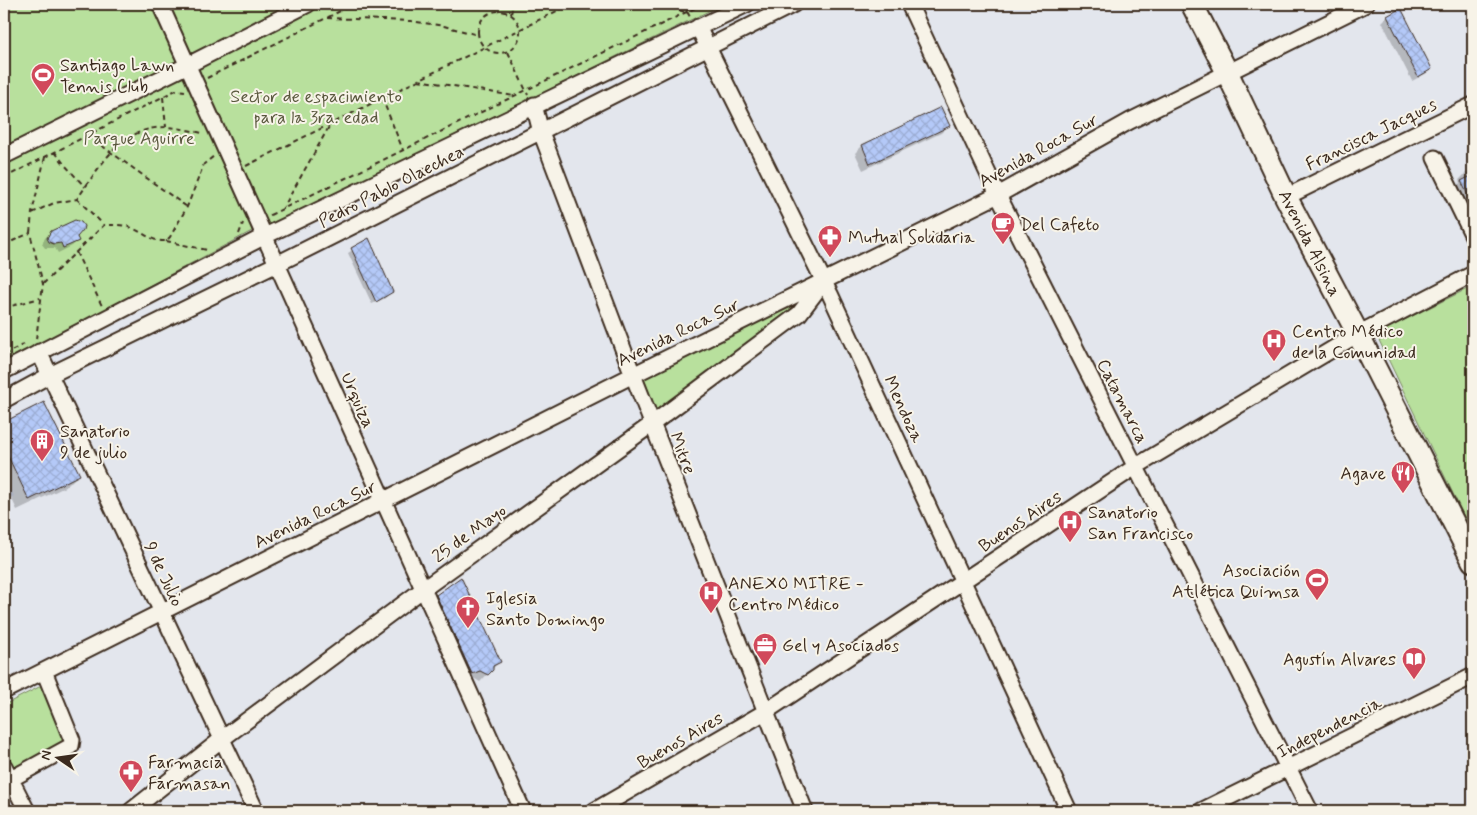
<svg xmlns="http://www.w3.org/2000/svg" width="1477" height="815" font-family="Mynerve,sans-serif">
<style>
.built{fill:#d5ddf0}
.green{fill:#b8e09d;stroke:#7a855e}
.shadow{fill:#0003}
.building{fill:url(#building-cross-hatch);stroke:#3b2a1e}
.lines{fill:none;stroke-linecap:round;stroke-linejoin:round}
.minor-casing{stroke:#3b2a1e;stroke-width:19}
.highway-casing{stroke:#3b2a1e;stroke-width:25}
.path{stroke:#3b2a1e;stroke-width:2;stroke-dasharray:5 4;stroke-linecap:butt}
.minor{stroke:#f7f3e8;stroke-width:15}
.highway{stroke:#f7f3e8;stroke-width:21}
.labels{text-anchor:middle;stroke-width:4;stroke-linejoin:round;paint-order:stroke}
.poi-label{font-size:18px;fill:#3b2a1e;stroke:#f7f3e8;text-anchor:start}
.park-label{font-size:18px;fill:#5a583e;stroke:#f7f3e8}
.street-label{font-size:18px;fill:#3b2a1e;stroke:#f7f3e8}
</style>
<defs>
<pattern id="building-cross-hatch" width="8" height="8" patternUnits="userSpaceOnUse" patternTransform="scale(1.25)"><rect width="8" height="8" fill="#b4c9f8"/><path d="M0 0l8 8M0 8l8-8" fill="none" stroke="#9cadd4"/></pattern>
</defs>
<rect width="100%" height="100%" fill="#e3e6ed"/>
<filter id="ink" filterUnits="userSpaceOnUse"><feTurbulence type="fractalNoise" baseFrequency=".02" numOctaves="2"/><feDisplacementMap in="SourceGraphic" scale="10" xChannelSelector="R" yChannelSelector="G"/><feConvolveMatrix kernelMatrix="1 2 1 2 8 2 1 2 1" color-interpolation-filters="sRGB"/></filter>
<g filter="url(#ink)">
<!-- built -->
<path class="built" d="M 4,477 L 14,496 L 4,501 Z"/>
<!-- green -->
<path class="green" d="M 4,4 L 723,4 L 267,228 L 265,224 L 4,363 Z
M 1473,286 L 1473,535 L 1376,334 Z
M 804,299 L 787,317 L 658,414 L 644,379 Z
M 45,684 L 68,743 L 14,771 L 4,749 L 4,705 Z"/>
<!-- shadow -->
<path class="shadow" d="M 1400,10 L 1431,69 L 1425,74 L 1412,81 L 1382,22 L 1387,17 Z
M 949,125 L 941,133 L 863,170 L 855,153 L 862,146 Z
M 1473,169 L 1473,227 L 1454,189 L 1460,183 L 1459,180 L 1466,173 Z
M 51,232 L 76,237 L 77,241 L 72,246 L 58,253 L 55,248 L 45,248 L 42,244 L 45,238 Z
M 368,240 L 391,292 L 385,298 L 372,304 L 348,253 Z
M 44,404 L 78,475 L 67,486 L 17,510 L 4,482 L 4,423 Z
M 437,596 L 499,662 L 480,682 L 472,677 L 464,681 L 429,603 Z
M 4,656 L 8,665 L 4,669 Z"/>
<!-- building -->
<path class="building" d="M 1401,8 L 1432,69 L 1418,77 L 1387,16 Z
M 941,107 L 950,126 L 870,164 L 862,145 Z
M 1473,175 L 1473,205 L 1461,181 Z
M 75,220 L 81,222 L 84,226 L 83,230 L 77,237 L 79,241 L 63,248 L 61,243 L 54,244 L 49,242 L 47,238 L 51,231 Z
M 369,238 L 393,292 L 376,302 L 351,248 Z
M 44,402 L 80,475 L 29,500 L 4,448 L 4,422 Z
M 461,577 L 501,662 L 493,666 L 493,670 L 488,675 L 480,671 L 472,674 L 436,595 Z"/>
<g class="lines">
<defs>
<path id="minor" d="M 160,4 L 523,811
M 909,4 L 998,195 L 1310,811
M 698,27 L 830,294 L 1069,811
M 534,105 L 541,132 L 633,375 L 805,811
M 4,156 L 188,65 L 308,4
M 1435,158 L 1473,236
M 1286,197 L 1473,105
M 39,352 L 256,811
M 4,371 L 265,236 L 747,4
M 4,400 L 50,375 L 277,264 L 794,4
M 4,691 L 633,375 L 998,195 L 1130,121 L 1366,4
M 4,766 L 27,811
M 11,779 L 71,746 L 72,740 L 44,671
M 131,811 L 222,739 L 422,590 L 652,424 L 799,314 L 822,284
M 594,811 L 765,712 L 1135,467 L 1358,334 L 1473,274
M 1201,811 L 1473,676"/>
<path id="highway" d="M 1192,4 L 1227,72 L 1286,197 L 1358,334 L 1473,561"/>
</defs>
<!-- minor casing -->
<use href="#minor" class="minor-casing"/>
<!-- highway casing -->
<use href="#highway" class="highway-casing"/>
<!-- path -->
<path class="path" d="M 653,4 L 686,12
M 683,4 L 690,17
M478 32a21 21 0 1 1 42 0a21 21 0 1 1-42 0Z
M 686,12 L 691,4
M 511,14 L 513,4
M 327,18 L 411,21 L 444,26 L 478,35
M 508,52 L 528,95
M 207,78 L 354,4
M 418,80 L 514,96
M 163,97 L 166,127
M 382,98 L 403,150
M 87,135 L 187,207
M 55,152 L 64,164 L 85,187
M 246,166 L 571,4
M 4,178 L 176,90 L 185,91
M 77,199 L 104,225
M 282,210 L 330,125
M 32,213 L 54,203 L 77,199 C 100,167 119,128 165,127 C 177,127 191,131 203,133
M 270,215 L 703,4
M 239,234 L 243,223
M 166,241 L 207,250
M 4,245 L 30,233
M 76,252 L 102,306
M 43,284 L 104,225 C 113,225 123,224 132,228 C 144,233 152,242 166,241 L 170,237 L 187,207 L 204,164 L 214,156
M 4,308 L 40,298
M 36,339 L 43,284 L 30,233 L 32,213 L 45,157
M 4,355 L 24,344"/>
<!-- minor -->
<use href="#minor" class="minor"/>
<!-- highway -->
<use href="#highway" class="highway"/>
</g>
</g>
<!-- icons -->
<defs>
<symbol id="stadium-pin" viewBox="-11 -11 22 30"><path d="M0 17L-7.5 6A9.5 9.5 0 1 1 7.5 6Z" fill="#d1495b" stroke="#f7f3e8"/><path d="M0-5a6.5 5 0 1 0 0 10a6.5 5 0 1 0 0-10ZM-3.5-1.8h7v3.6h-7Z" fill="#fff"/></symbol>
<symbol id="cafe-pin" viewBox="-11 -11 22 30"><path d="M0 17L-7.5 6A9.5 9.5 0 1 1 7.5 6Z" fill="#d1495b" stroke="#f7f3e8"/><path d="M-5.5-4.5H6V0H3Q3 3.5 0 3.5H-2.5Q-5.5 3.5-5.5 0ZM3-3.2v2h1.7v-2ZM-6 4.5H4V6H-6Z" fill="#fff"/></symbol>
<symbol id="pharmacy-pin" viewBox="-11 -11 22 30"><path d="M0 17L-7.5 6A9.5 9.5 0 1 1 7.5 6Z" fill="#d1495b" stroke="#f7f3e8"/><path d="M-2-6h4v4h4v4h-4v4h-4v-4h-4v-4h4Z" fill="#fff"/></symbol>
<symbol id="hospital-pin" viewBox="-11 -11 22 30"><path d="M0 17L-7.5 6A9.5 9.5 0 1 1 7.5 6Z" fill="#d1495b" stroke="#f7f3e8"/><path d="M-5-5h3v3.5h4V-5h3V5h-3V1.5h-4V5h-3Z" fill="#fff"/></symbol>
<symbol id="building-pin" viewBox="-11 -11 22 30"><path d="M0 17L-7.5 6A9.5 9.5 0 1 1 7.5 6Z" fill="#d1495b" stroke="#f7f3e8"/><path d="M-4-6H4V6H1V3H-1V6H-4ZM-2.5-4.3h1.7v1.8h-1.7ZM.8-4.3h1.7v1.8H.8ZM-2.5-1h1.7V.8h-1.7ZM.8-1h1.7V.8H.8Z" fill="#fff"/></symbol>
<symbol id="restaurant-pin" viewBox="-11 -11 22 30"><path d="M0 17L-7.5 6A9.5 9.5 0 1 1 7.5 6Z" fill="#d1495b" stroke="#f7f3e8"/><path d="M-5-6h1v4h1v-4h1v4h1v-4h1v5L-1.5 .5V6h-2V.5L-5-1ZM5-6V6H3V1.5H1.5Q1.5-4 5-6Z" fill="#fff"/></symbol>
<symbol id="church-pin" viewBox="-11 -11 22 30"><path d="M0 17L-7.5 6A9.5 9.5 0 1 1 7.5 6Z" fill="#d1495b" stroke="#f7f3e8"/><path d="M-1.2-6h2.4v3.5h3.3v2.4h-3.3V6h-2.4V-.1h-3.3v-2.4h3.3Z" fill="#fff"/></symbol>
<symbol id="office-pin" viewBox="-11 -11 22 30"><path d="M0 17L-7.5 6A9.5 9.5 0 1 1 7.5 6Z" fill="#d1495b" stroke="#f7f3e8"/><path d="M-6-3h4V-5.5h4V-3h4V5H-6ZM-1-4.5V-3h2v-1.5ZM-6 0V1H6V0Z" fill="#fff"/></symbol>
<symbol id="library-pin" viewBox="-11 -11 22 30"><path d="M0 17L-7.5 6A9.5 9.5 0 1 1 7.5 6Z" fill="#d1495b" stroke="#f7f3e8"/><path d="M-6-4Q-3-5.5-.7-3.5V5Q-3 3-6 4ZM6-4Q3-5.5 .7-3.5V5Q3 3 6 4Z" fill="#fff"/></symbol>
</defs>
<g fill-rule="evenodd">
<use href="#stadium-pin" x="29" y="61" width="28" height="38"/>
<use href="#cafe-pin" x="989" y="210" width="28" height="38"/>
<use href="#pharmacy-pin" x="816" y="223" width="28" height="38"/>
<use href="#hospital-pin" x="1260" y="327" width="28" height="38"/>
<use href="#building-pin" x="28" y="427" width="28" height="38"/>
<use href="#restaurant-pin" x="1389" y="459" width="28" height="38"/>
<use href="#hospital-pin" x="1056" y="508" width="28" height="38"/>
<use href="#stadium-pin" x="1303" y="566" width="28" height="38"/>
<use href="#hospital-pin" x="697" y="579" width="28" height="38"/>
<use href="#church-pin" x="454" y="594" width="28" height="38"/>
<use href="#office-pin" x="751" y="631" width="28" height="38"/>
<use href="#library-pin" x="1400" y="645" width="28" height="38"/>
<use href="#pharmacy-pin" x="117" y="758" width="28" height="38"/>
</g>
<g class="labels">
<!-- poi labels -->
<g class="poi-label">
<text x="60" y="71">Santiago Lawn<tspan x="60" dy="21">Tennis Club</tspan></text>
<text x="1020" y="230">Del Cafeto</text>
<text x="848" y="243">Mutual Solidaria</text>
<text x="1292" y="337">Centro Médico<tspan x="1292" dy="21">de la Comunidad</tspan></text>
<text x="60" y="437">Sanatorio<tspan x="60" dy="21">9 de julio</tspan></text>
<text x="1386" y="479" text-anchor="end">Agave</text>
<text x="1088" y="518">Sanatorio<tspan x="1088" dy="21">San Francisco</tspan></text>
<text x="1300" y="576" text-anchor="end">Asociación<tspan x="1300" dy="21">Atlética Quimsa</tspan></text>
<text x="728" y="589">ANEXO MITRE -<tspan x="728" dy="21">Centro Médico</tspan></text>
<text x="486" y="604">Iglesia<tspan x="486" dy="21">Santo Domingo</tspan></text>
<text x="782" y="651">Gel y Asociados</text>
<text x="1396" y="665" text-anchor="end">Agustín Alvares</text>
<text x="148" y="768">Farmacia<tspan x="148" dy="21">Farmasan</tspan></text>
</g>
<!-- park labels -->
<g class="park-label">
<text x="316" y="102">Sector de espacimiento<tspan x="316" dy="21">para la 3ra. edad</tspan></text>
<text x="139" y="144">Parque Aguirre</text>
</g>
<!-- street labels -->
<g class="street-label">
<text transform="translate(1371 134) rotate(-26)" y="6">Francisca Jacques</text>
<text transform="translate(1038 150) rotate(-29)" y="6">Avenida Roca Sur</text>
<text transform="translate(391 186) rotate(-27)" y="6">Pedro Pablo Olaechea</text>
<text transform="translate(1310 243) rotate(63)" y="6">Avenida Alsina</text>
<text transform="translate(678 332) rotate(-26)" y="6">Avenida Roca Sur</text>
<text transform="translate(358 400) rotate(66)" y="6">Urquiza</text>
<text transform="translate(1123 401) rotate(63)" y="6">Catamarca</text>
<text transform="translate(904 409) rotate(65)" y="6">Mendoza</text>
<text transform="translate(683 453) rotate(69)" y="6">Mitre</text>
<text transform="translate(315 514) rotate(-26)" y="6">Avenida Roca Sur</text>
<text transform="translate(1020 521) rotate(-34)" y="6">Buenos Aires</text>
<text transform="translate(469 533) rotate(-36)" y="6">25 de Mayo</text>
<text transform="translate(164 574) rotate(65)" y="6">9 de Julio</text>
<text transform="translate(1329 727) rotate(-27)" y="6">Independencia</text>
<text transform="translate(680 740) rotate(-30)" y="6">Buenos Aires</text>
</g>
</g>
<!-- margin -->
<rect width="1477" height="815" fill="none" stroke="#f7f3e8" stroke-width="20"/>
<rect x="10" y="10" width="1457" height="795" fill="none" stroke="#3b2a1e" stroke-width="2" filter="url(#ink)"/>
<!-- north arrow -->
<g transform="translate(58 758) rotate(283)" stroke="#f7f3e8" stroke-width="4" paint-order="stroke">
<path d="M0-4L9 19L0 12L-9 19Z" fill="#3b2a1e"/>
<text y="-8" font-size="14" font-weight="bold" text-anchor="middle" fill="#3b2a1e">N</text>
</g>
</svg>
